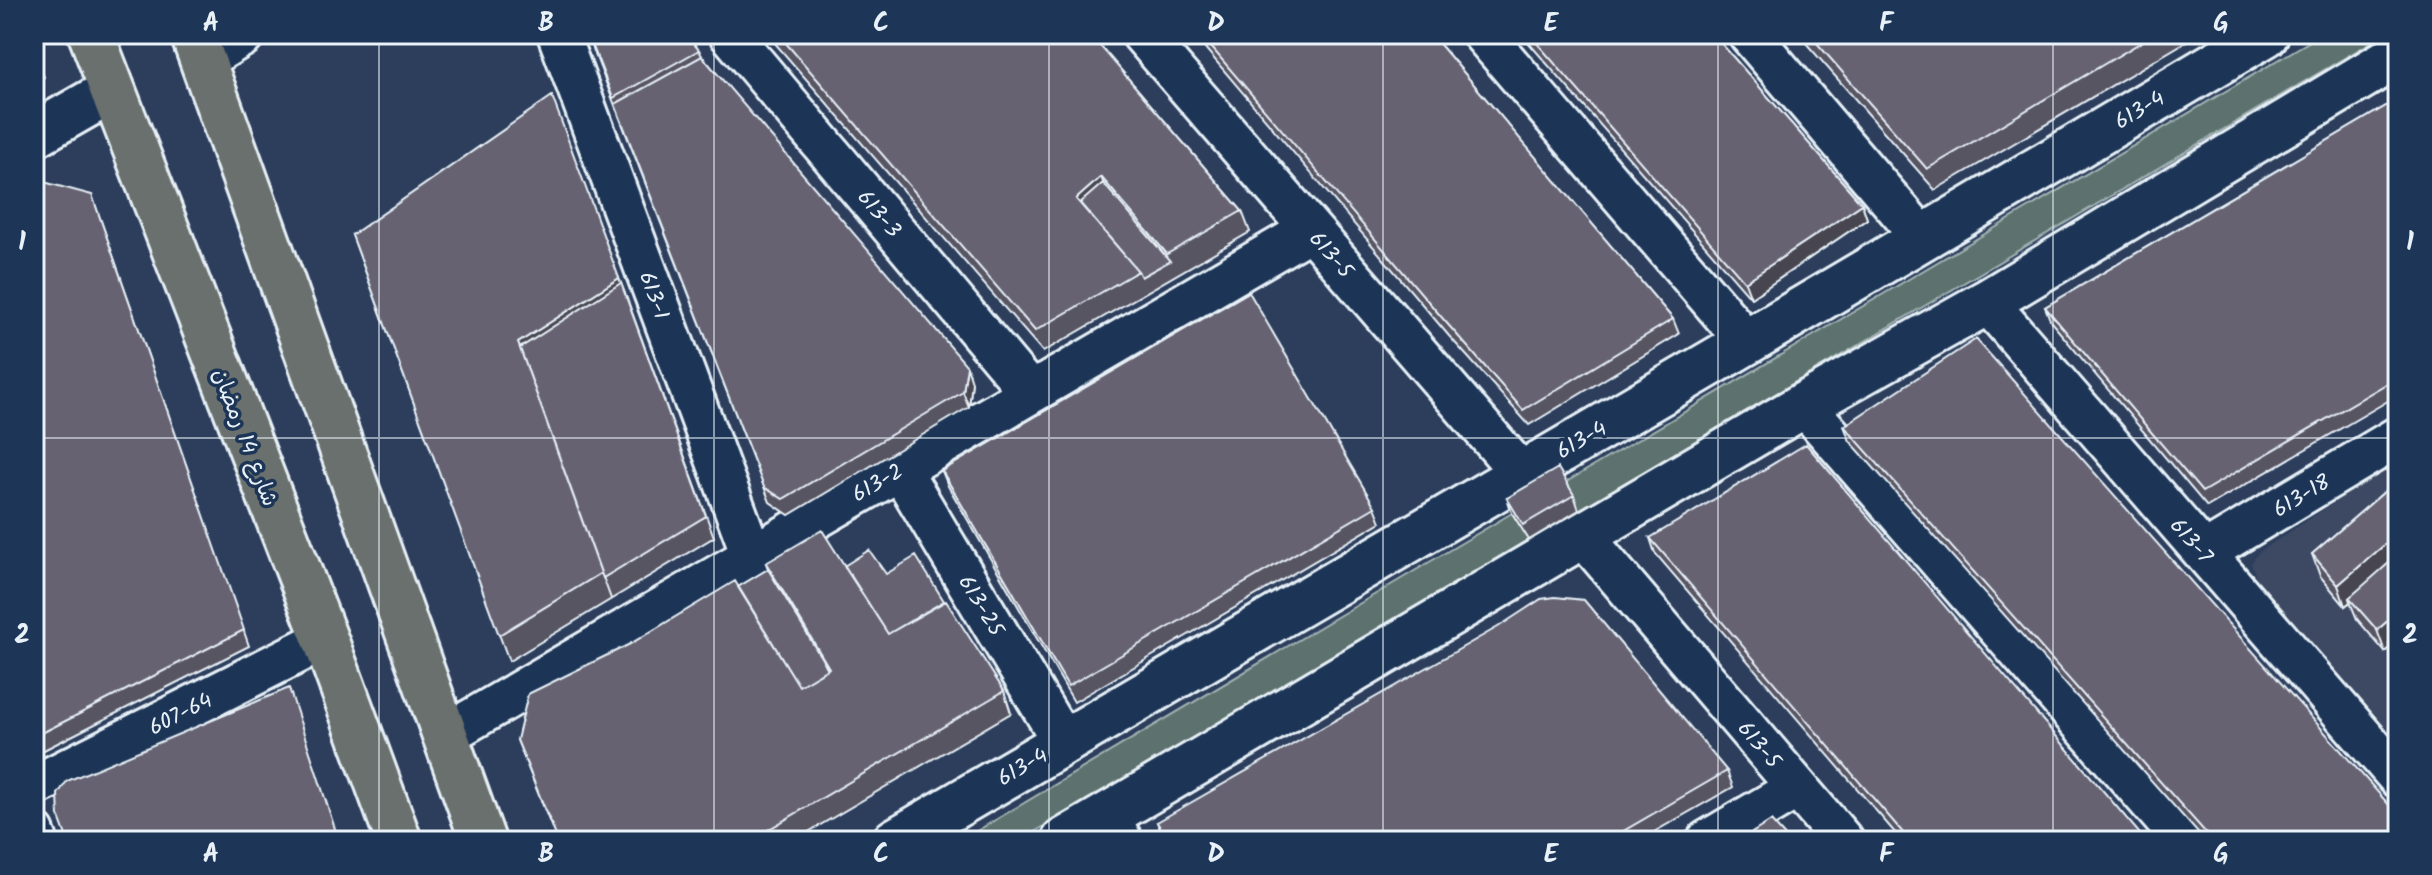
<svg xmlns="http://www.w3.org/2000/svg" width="2432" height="875" font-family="Kalam,'Playpen Sans Arabic',sans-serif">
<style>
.built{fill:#3d4963}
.green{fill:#5d726e;stroke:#a2b2b3;stroke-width:2}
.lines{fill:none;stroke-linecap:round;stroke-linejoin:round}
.minor-casing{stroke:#e8f1f8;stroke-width:46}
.tertiary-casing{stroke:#e8f1f8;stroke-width:50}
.primary-casing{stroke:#e8f1f8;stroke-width:50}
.minor{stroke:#1d3557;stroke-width:40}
.tertiary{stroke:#1d3557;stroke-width:44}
.primary{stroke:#6b706d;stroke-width:44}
.wall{fill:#585462;stroke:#e8f1f8;stroke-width:2}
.shaded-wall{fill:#474550;stroke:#e8f1f8;stroke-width:2}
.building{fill:#666272;stroke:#e8f1f8;stroke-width:2}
.grid{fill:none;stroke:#e8f1f8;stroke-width:2;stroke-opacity:0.55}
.labels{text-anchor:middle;stroke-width:7;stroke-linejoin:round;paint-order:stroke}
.street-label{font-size:22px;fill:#e8f1f8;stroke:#1d3557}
.neatline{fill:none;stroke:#e8f1f8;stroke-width:3}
.grid-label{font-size:26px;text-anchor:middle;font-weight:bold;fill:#e8f1f8}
</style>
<rect width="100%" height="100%" fill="#2c3e5c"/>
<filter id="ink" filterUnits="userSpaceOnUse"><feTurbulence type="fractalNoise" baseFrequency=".0125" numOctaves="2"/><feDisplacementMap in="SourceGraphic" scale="16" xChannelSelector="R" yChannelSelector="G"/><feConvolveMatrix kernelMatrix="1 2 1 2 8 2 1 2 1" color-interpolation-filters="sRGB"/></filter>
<g filter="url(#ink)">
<!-- built -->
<path class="built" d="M 2398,461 L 2398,740 L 2260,586 L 2251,563 L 2259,552 Z"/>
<!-- green -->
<path class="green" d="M 2322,34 L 2385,34 L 1579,510 L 1563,484 Z
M 1512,513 L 1529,540 L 1019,841 L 960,841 Z"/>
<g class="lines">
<defs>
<path id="minor" d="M 558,34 L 752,555
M 730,34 L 1031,393
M 1142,34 L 1522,474
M 1483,34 L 1747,342
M 1749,34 L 1922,237
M 1987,302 L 2398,777
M 1804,405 L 2184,841
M 900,469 L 1063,742
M 1584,537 L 1843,841
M 2204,553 L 2398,437
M 445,735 L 1310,230
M 34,786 L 325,639
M 1107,815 L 1122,841
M 34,833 L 37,841
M 1707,841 L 1797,788"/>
<path id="tertiary" d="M 203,58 L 242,34
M 34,135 L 111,91
M 895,841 L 1747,342 L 2266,34
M 1064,841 L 1804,405 L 1987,302 L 2398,55"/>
<path id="primary" d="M 91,34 L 325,639 L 399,841
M 193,34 L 483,841"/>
</defs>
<!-- minor casing -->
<use href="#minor" class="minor-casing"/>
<!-- tertiary casing -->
<use href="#tertiary" class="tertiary-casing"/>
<!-- primary casing -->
<use href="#primary" class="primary-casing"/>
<!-- minor -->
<use href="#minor" class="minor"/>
<!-- tertiary -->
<use href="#tertiary" class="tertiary"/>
<!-- primary -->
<use href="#primary" class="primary"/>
</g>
<!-- wall -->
<path class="wall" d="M 587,34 L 699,50 L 702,56 L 972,382 L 969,407 L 789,515 L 770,502 Z
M 767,34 L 1090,34 L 1242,211 L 1250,232 L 1043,352 Z
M 1193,34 L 1431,34 L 1673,319 L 1679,334 L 1529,425 L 1449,336 Z
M 1521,34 L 1713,34 L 1862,204 L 1867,219 L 1751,298 Z
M 1798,34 L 2199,34 L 1935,190 Z
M 34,51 L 44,77 L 34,83 Z
M 2398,99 L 2398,395 L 2207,507 L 2051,322 L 2045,307 Z
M 34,184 L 92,195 L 249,646 L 34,755 Z
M 352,235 L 629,304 L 714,537 L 509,661 Z
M 1844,426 L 2398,841 L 2205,841 L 1850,441 Z
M 942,471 L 1375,507 L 1381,522 L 1074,702 L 948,486 Z
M 2398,480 L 2398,667 L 2390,647 L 2385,652 L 2357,619 L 2350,602 L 2345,606 L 2320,576 L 2312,554 Z
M 1574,495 L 1579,510 L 1529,540 L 1512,513 L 1507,498 Z
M 1650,538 L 2146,841 L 1902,841 L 1655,553 Z
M 766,563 L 844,566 L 886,574 L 1004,691 L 1011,713 L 793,841 L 557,841 L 517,740 L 630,644 L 738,587 L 768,569 Z
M 1727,771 L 1733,787 L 1638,841 L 1165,841 L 1157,822 Z"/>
<!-- shaded-wall -->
<path class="shaded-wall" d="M 1101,177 L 1109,198 L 1088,216 L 1076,199 Z
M 1862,204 L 1867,219 L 1751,298 L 1745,282 Z
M 619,278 L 629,304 L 528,370 L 611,599 L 518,343 Z
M 967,366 L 972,382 L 969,407 L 963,392 Z
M 2398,533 L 2398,561 L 2349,598 L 2350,602 L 2345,606 L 2338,585 Z
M 2398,612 L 2398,640 L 2389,644 L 2390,647 L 2385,652 L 2377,630 Z"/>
<!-- building -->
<path class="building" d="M 588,34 L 686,34 L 699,50 L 613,98 Z
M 778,34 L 1090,34 L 1242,211 L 1167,254 L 1101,177 L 1076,199 L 1138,271 L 1035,331 Z
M 1200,34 L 1431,34 L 1673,319 L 1523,410 L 1444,320 Z
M 1529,34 L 1713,34 L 1862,204 L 1745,282 Z
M 1809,34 L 2155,34 L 1927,169 Z
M 34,51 L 38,62 L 34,64 Z
M 702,56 L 967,366 L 963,392 L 783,499 L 764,487 L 615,104 Z
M 552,96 L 619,278 L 518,343 L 601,573 L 499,635 L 352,235 Z
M 2398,99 L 2398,377 L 2202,492 L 2045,307 Z
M 40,181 L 92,195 L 244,630 L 34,737 L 34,184 Z
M 1103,183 L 1170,261 L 1141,277 L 1138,271 L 1080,203 Z
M 621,283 L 706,516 L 603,578 L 520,348 Z
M 1249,292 L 1375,507 L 1068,686 L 942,471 Z
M 1976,339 L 2398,815 L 2398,841 L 2213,841 L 1844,426 Z
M 1806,444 L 2146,841 L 1910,841 L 1650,538 Z
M 1558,468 L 1574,495 L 1523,525 L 1507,498 Z
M 2398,480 L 2398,533 L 2338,585 L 2312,554 Z
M 822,530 L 888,634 L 946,601 L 1004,691 L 749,841 L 558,841 L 517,740 L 528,694 L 630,644 L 735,581 L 799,686 L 829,668 L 766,563 Z
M 869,550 L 886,574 L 916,556 L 944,601 L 888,634 L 844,566 Z
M 2398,555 L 2398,612 L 2377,630 L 2349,598 Z
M 768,569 L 828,669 L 799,686 L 738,587 Z
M 1555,597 L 1584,600 L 1727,771 L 1606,841 L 1168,841 L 1157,822 L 1498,627 L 1541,599 Z
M 2398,636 L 2398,655 L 2389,644 Z
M 289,688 L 339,841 L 68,841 L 59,817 L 58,794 L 67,781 Z
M 1771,821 L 1789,841 L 1739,841 Z"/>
</g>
<!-- grid -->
<path class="grid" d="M 379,34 L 379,841M 714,34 L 714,841M 1049,34 L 1049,841M 1383,34 L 1383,841M 1718,34 L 1718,841M 2053,34 L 2053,841M 34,438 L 2398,438"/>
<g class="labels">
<!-- street labels -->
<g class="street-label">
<text transform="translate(2139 109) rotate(-31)" y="8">613-4</text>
<text transform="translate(880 213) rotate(50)" y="8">613-3</text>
<text transform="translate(1332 254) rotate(49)" y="8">613-5</text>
<text transform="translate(655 295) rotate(70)" y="8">613-1</text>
<text transform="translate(246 437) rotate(69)" y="8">شارع 14 رمضان</text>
<text transform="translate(1581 439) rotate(-30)" y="8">613-4</text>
<text transform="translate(877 482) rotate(-30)" y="8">613-2</text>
<text transform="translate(2301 495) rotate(-31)" y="8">613-18</text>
<text transform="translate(2192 540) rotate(49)" y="8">613-7</text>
<text transform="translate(982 605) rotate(59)" y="8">613-25</text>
<text transform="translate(180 713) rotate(-27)" y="8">607-64</text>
<text transform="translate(1760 744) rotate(50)" y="8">613-5</text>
<text transform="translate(1022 766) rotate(-30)" y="8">613-4</text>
</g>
</g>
<!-- margin -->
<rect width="2432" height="875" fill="none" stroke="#1d3557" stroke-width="88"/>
<rect x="44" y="44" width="2344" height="787" class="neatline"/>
<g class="grid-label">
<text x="211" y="31">A</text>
<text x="546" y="31">B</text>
<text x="881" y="31">C</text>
<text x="1216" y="31">D</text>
<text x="1551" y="31">E</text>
<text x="1886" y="31">F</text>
<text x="2221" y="31">G</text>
<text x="22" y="250">1</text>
<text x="2410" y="250">1</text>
<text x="22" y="643">2</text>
<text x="2410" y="643">2</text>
<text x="211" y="862">A</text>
<text x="546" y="862">B</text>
<text x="881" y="862">C</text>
<text x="1216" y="862">D</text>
<text x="1551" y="862">E</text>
<text x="1886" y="862">F</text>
<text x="2221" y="862">G</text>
</g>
</svg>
